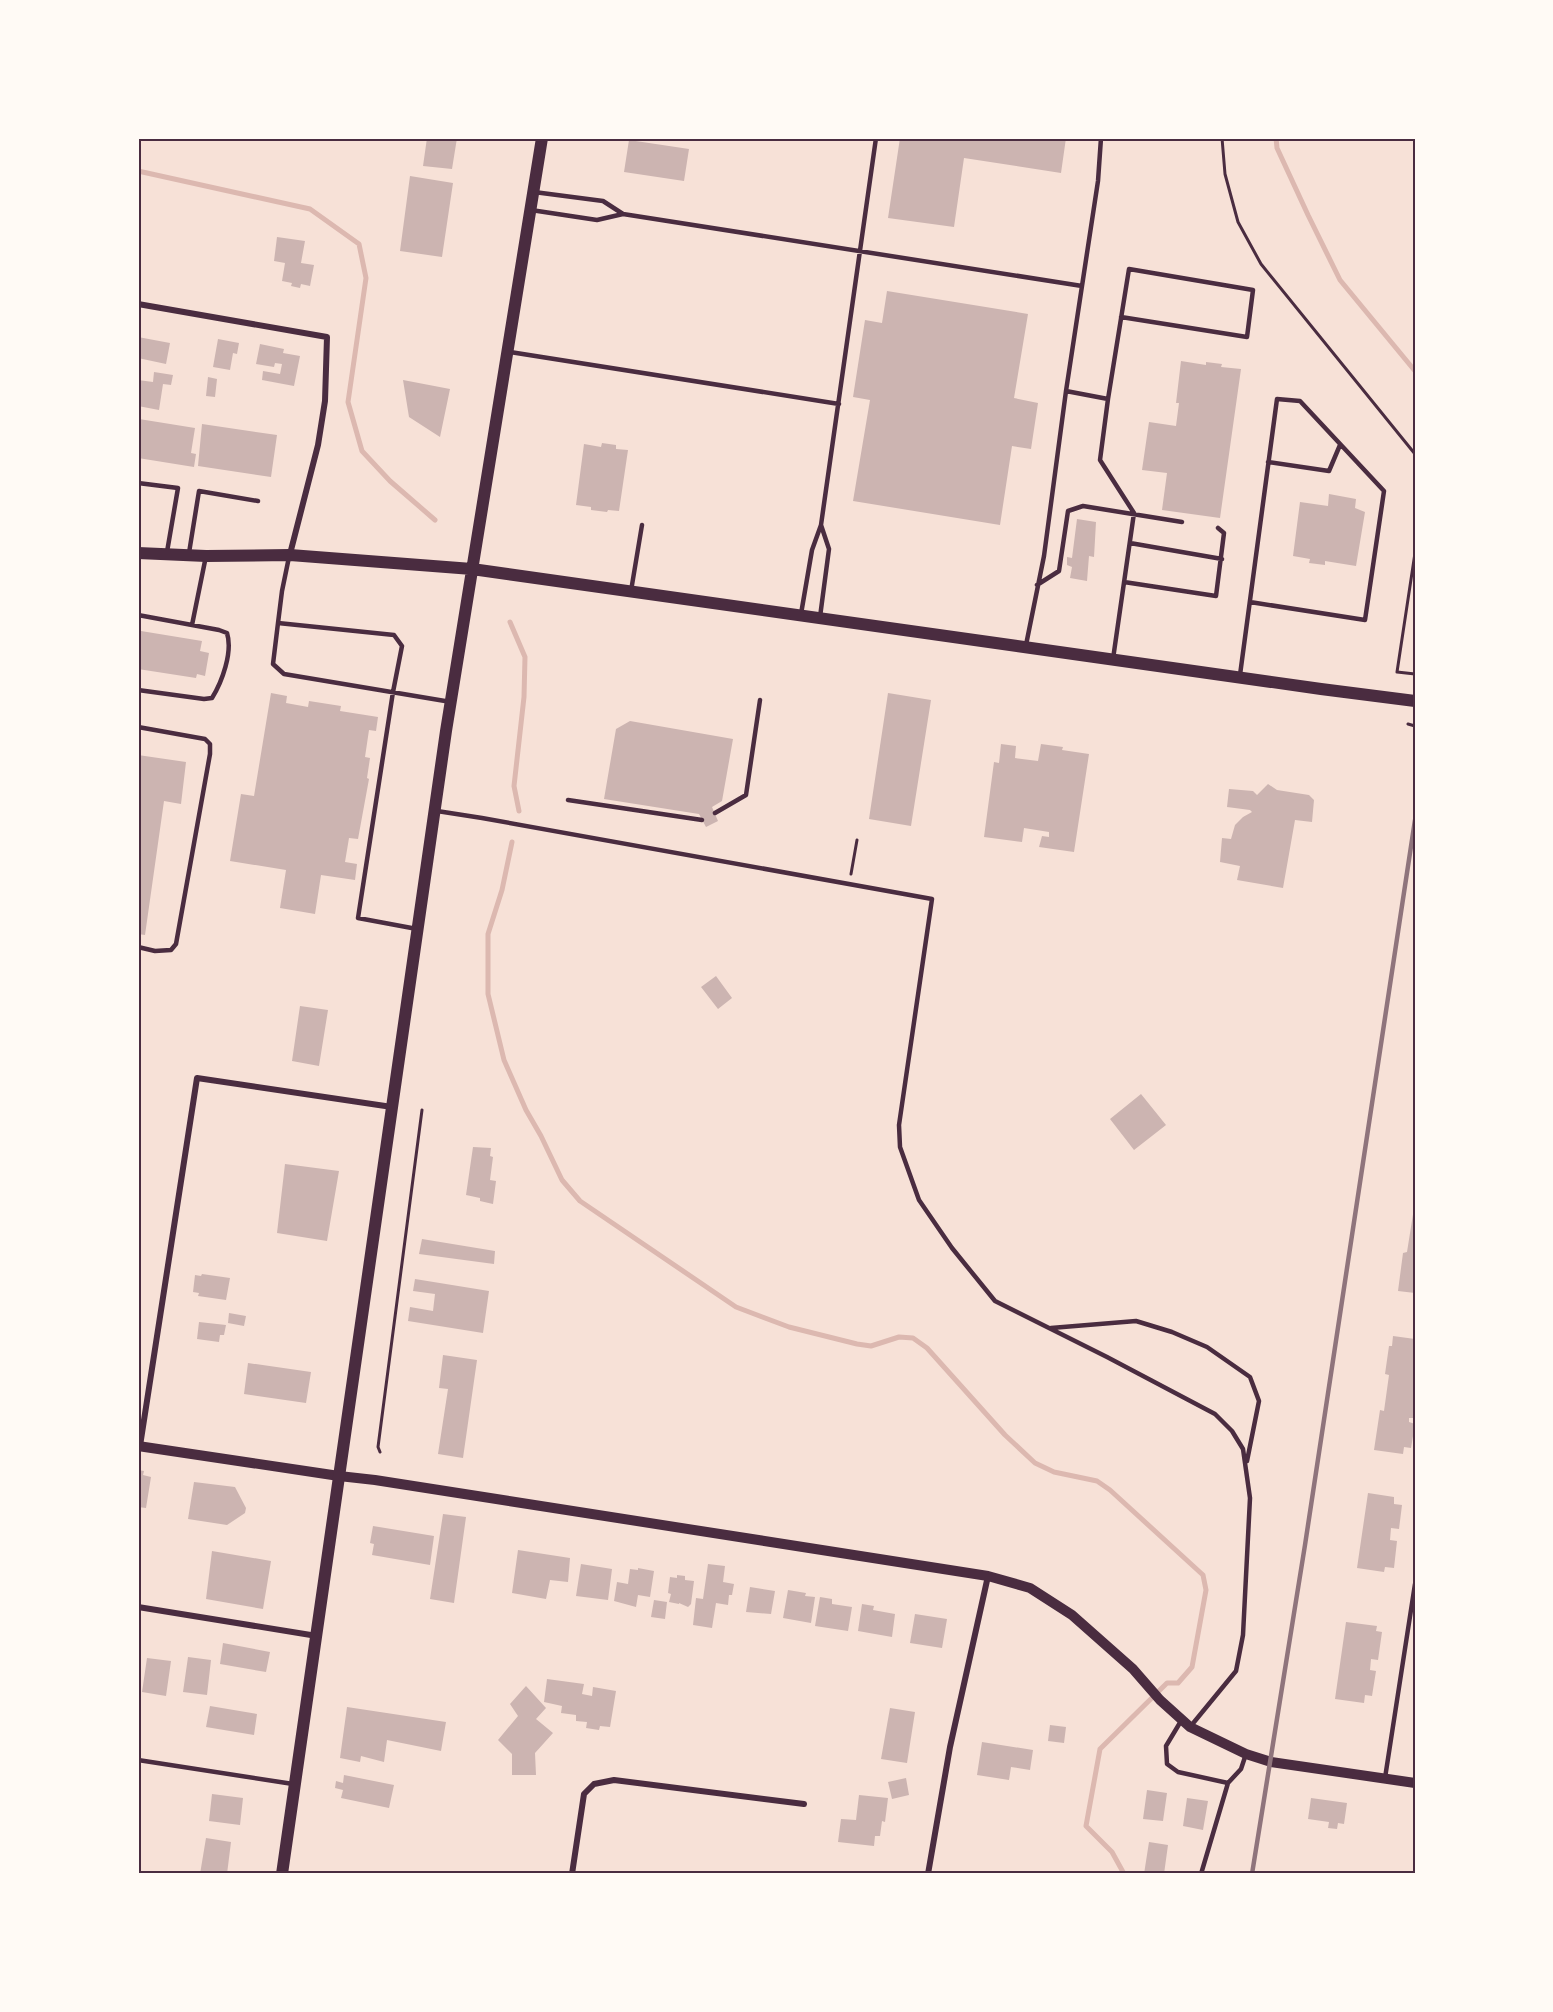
<svg xmlns="http://www.w3.org/2000/svg" width="1553" height="2012" font-family="'DM Sans',sans-serif">
<style>
.lines{fill:none;stroke-linecap:round;stroke-linejoin:round}
.stream{stroke:#dcb8b0;stroke-width:5}
.building{fill:#ccb4b1}
.path{stroke:#4a2c40;stroke-width:3}
.service{stroke:#4a2c40;stroke-width:4.5}
.minor{stroke:#4a2c40;stroke-width:6}
.tertiary{stroke:#4a2c40;stroke-width:10}
.secondary{stroke:#4a2c40;stroke-width:12}
.rail{stroke:#8f747c;stroke-width:4.5}
.neatline{fill:none;stroke:#4a2c40;stroke-width:2}
</style>
<rect width="100%" height="100%" fill="#f7e1d7"/>
<g class="lines">
<!-- stream -->
<path class="stream" d="M 1276,138 L 1277,148 L 1308,215 L 1340,280 L 1415,371
M 138,171 L 310,209 L 359,244 L 366,278 L 348,402 L 362,451 L 390,481 L 435,520
M 510,622 L 525,657 L 524,697 L 514,786 L 519,811
M 512,842 L 502,890 L 488,934 L 488,994 L 504,1060 L 526,1110 L 541,1136 L 562,1180 L 580,1201 L 736,1307 L 789,1327 L 857,1344 L 871,1346 L 899,1337 L 913,1338 L 927,1348 L 1005,1435 L 1035,1463 L 1054,1472 L 1097,1481 L 1110,1490 L 1203,1575 L 1206,1590 L 1192,1667 L 1178,1683 L 1167,1683 L 1100,1749 L 1086,1826 L 1112,1852 L 1123,1872 L 1123,1874"/>
</g>
<!-- building -->
<path class="building" d="M 427,138 L 457,138 L 452,169 L 423,166 Z
M 900,138 L 1066,138 L 1061,173 L 964,158 L 954,227 L 888,218 Z
M 629,140 L 689,149 L 684,181 L 624,172 Z
M 410,176 L 453,183 L 442,257 L 400,251 Z
M 277,237 L 305,241 L 301,263 L 314,265 L 310,286 L 301,284 L 300,288 L 291,286 L 292,283 L 282,281 L 285,263 L 274,261 Z
M 887,291 L 1028,314 L 1014,398 L 1038,403 L 1031,449 L 1012,446 L 1000,525 L 853,501 L 870,400 L 853,397 L 865,320 L 882,323 Z
M 138,337 L 170,343 L 166,364 L 138,358 Z
M 218,339 L 239,343 L 237,354 L 233,353 L 230,370 L 213,367 Z
M 260,344 L 284,349 L 283,353 L 300,356 L 294,386 L 262,380 L 263,371 L 280,374 L 282,364 L 275,363 L 274,367 L 256,364 Z
M 1181,361 L 1206,365 L 1206,362 L 1222,364 L 1221,367 L 1241,369 L 1220,518 L 1162,510 L 1167,473 L 1142,470 L 1149,422 L 1176,426 L 1179,403 L 1176,403 Z
M 154,372 L 173,375 L 171,385 L 163,384 L 159,410 L 138,406 L 138,380 L 153,382 Z
M 208,377 L 217,379 L 215,397 L 206,396 Z
M 403,380 L 450,389 L 440,437 L 409,417 Z
M 139,419 L 195,428 L 191,453 L 196,454 L 194,467 L 138,458 Z
M 202,424 L 277,435 L 271,477 L 198,466 Z
M 602,443 L 616,445 L 616,449 L 628,450 L 619,511 L 608,510 L 607,512 L 591,510 L 591,507 L 576,505 L 584,444 L 601,447 Z
M 1329,494 L 1356,499 L 1355,508 L 1365,512 L 1356,566 L 1325,561 L 1325,565 L 1309,563 L 1310,559 L 1293,556 L 1300,502 L 1328,506 Z
M 1077,519 L 1096,522 L 1094,557 L 1089,556 L 1087,581 L 1070,578 L 1072,567 L 1067,565 L 1067,557 L 1072,558 Z
M 141,631 L 202,641 L 200,651 L 209,653 L 205,676 L 197,674 L 196,678 L 138,669 L 138,638 L 139,639 Z
M 271,693 L 287,696 L 286,703 L 308,707 L 309,701 L 341,706 L 340,711 L 378,717 L 376,731 L 369,730 L 365,757 L 370,758 L 367,778 L 369,779 L 358,839 L 349,838 L 345,862 L 357,864 L 355,880 L 321,875 L 315,914 L 280,908 L 286,870 L 230,861 L 241,794 L 254,796 Z
M 888,693 L 931,700 L 911,826 L 869,819 Z
M 630,721 L 733,739 L 722,801 L 712,807 L 718,821 L 706,827 L 699,814 L 604,799 L 616,729 Z
M 1001,744 L 1016,746 L 1015,758 L 1038,761 L 1041,744 L 1063,747 L 1062,750 L 1089,754 L 1074,852 L 1039,847 L 1042,836 L 1049,837 L 1049,832 L 1024,828 L 1022,842 L 984,837 L 994,762 L 999,763 Z
M 138,755 L 186,762 L 181,804 L 164,801 L 145,935 L 138,934 Z
M 1268,784 L 1277,790 L 1309,795 L 1314,800 L 1312,822 L 1295,820 L 1283,888 L 1237,880 L 1240,866 L 1220,862 L 1222,838 L 1231,839 L 1235,825 L 1243,817 L 1252,812 L 1250,810 L 1227,807 L 1229,789 L 1253,791 L 1257,795 Z
M 716,976 L 732,998 L 718,1009 L 701,987 Z
M 300,1006 L 328,1010 L 319,1066 L 292,1061 Z
M 1141,1094 L 1166,1125 L 1134,1150 L 1110,1119 Z
M 473,1147 L 491,1148 L 490,1156 L 493,1157 L 490,1180 L 496,1181 L 493,1204 L 480,1201 L 480,1198 L 466,1195 Z
M 285,1164 L 339,1171 L 327,1241 L 277,1233 Z
M 1414,1208 L 1415,1208 L 1415,1293 L 1398,1291 L 1403,1253 L 1407,1252 Z
M 422,1239 L 495,1251 L 494,1264 L 419,1254 Z
M 202,1274 L 230,1278 L 226,1300 L 198,1296 L 199,1293 L 193,1292 L 195,1275 L 201,1276 Z
M 415,1279 L 489,1291 L 483,1333 L 408,1321 L 410,1307 L 433,1311 L 435,1294 L 413,1291 Z
M 229,1313 L 246,1316 L 244,1326 L 228,1323 Z
M 199,1322 L 226,1325 L 224,1335 L 220,1335 L 219,1342 L 197,1339 Z
M 1393,1336 L 1415,1339 L 1415,1412 L 1414,1418 L 1409,1418 L 1409,1422 L 1415,1424 L 1411,1448 L 1404,1447 L 1403,1454 L 1374,1450 L 1380,1410 L 1384,1411 L 1389,1375 L 1385,1374 L 1389,1346 L 1392,1346 Z
M 443,1355 L 477,1360 L 463,1458 L 438,1454 L 448,1389 L 439,1388 Z
M 248,1363 L 311,1372 L 306,1403 L 244,1394 Z
M 138,1470 L 144,1471 L 143,1475 L 151,1477 L 146,1508 L 138,1507 Z
M 194,1482 L 235,1487 L 246,1508 L 245,1513 L 227,1525 L 188,1519 Z
M 1368,1493 L 1394,1497 L 1394,1504 L 1402,1505 L 1399,1529 L 1391,1528 L 1390,1540 L 1397,1541 L 1394,1568 L 1385,1567 L 1384,1572 L 1357,1568 Z
M 443,1514 L 466,1517 L 454,1603 L 430,1599 Z
M 373,1526 L 434,1536 L 430,1565 L 372,1555 L 374,1544 L 370,1543 Z
M 518,1550 L 570,1558 L 568,1582 L 550,1580 L 546,1599 L 512,1593 Z
M 212,1551 L 271,1561 L 263,1609 L 206,1599 Z
M 581,1564 L 612,1569 L 608,1600 L 576,1596 Z
M 708,1564 L 725,1566 L 723,1582 L 734,1584 L 732,1595 L 729,1595 L 728,1605 L 716,1603 L 712,1628 L 693,1625 L 696,1598 L 703,1599 Z
M 638,1568 L 654,1571 L 650,1597 L 638,1595 L 636,1607 L 614,1601 L 617,1582 L 628,1584 L 630,1569 L 638,1570 Z
M 677,1575 L 685,1576 L 685,1580 L 694,1581 L 691,1604 L 688,1607 L 679,1603 L 679,1604 L 669,1602 L 671,1594 L 668,1593 L 670,1577 L 677,1578 Z
M 750,1587 L 775,1591 L 771,1614 L 746,1612 Z
M 788,1590 L 806,1593 L 805,1596 L 815,1597 L 811,1623 L 783,1618 Z
M 820,1597 L 832,1599 L 832,1604 L 852,1607 L 848,1631 L 815,1626 Z
M 654,1600 L 667,1602 L 665,1619 L 651,1617 Z
M 862,1604 L 874,1606 L 873,1610 L 895,1614 L 892,1637 L 858,1631 Z
M 915,1614 L 947,1619 L 942,1648 L 910,1643 Z
M 1346,1622 L 1377,1626 L 1376,1631 L 1382,1632 L 1378,1660 L 1371,1659 L 1370,1670 L 1376,1671 L 1372,1696 L 1365,1695 L 1364,1703 L 1335,1699 Z
M 223,1643 L 270,1652 L 266,1672 L 220,1664 Z
M 188,1657 L 211,1660 L 207,1695 L 183,1692 Z
M 147,1658 L 171,1661 L 166,1696 L 142,1692 Z
M 547,1679 L 584,1684 L 582,1694 L 592,1696 L 593,1687 L 616,1691 L 610,1727 L 600,1726 L 599,1730 L 586,1728 L 587,1722 L 576,1721 L 576,1715 L 561,1713 L 562,1706 L 544,1702 Z
M 526,1686 L 546,1708 L 536,1719 L 553,1733 L 535,1753 L 536,1775 L 512,1775 L 512,1754 L 498,1740 L 518,1716 L 510,1704 Z
M 210,1706 L 257,1714 L 254,1735 L 206,1727 Z
M 347,1707 L 446,1722 L 441,1751 L 387,1740 L 384,1762 L 361,1756 L 360,1762 L 340,1758 Z
M 890,1708 L 915,1712 L 907,1763 L 881,1759 Z
M 1050,1725 L 1066,1727 L 1064,1743 L 1048,1741 Z
M 982,1742 L 1033,1750 L 1030,1770 L 1011,1767 L 1009,1780 L 977,1775 Z
M 344,1775 L 394,1785 L 389,1808 L 341,1798 L 343,1790 L 335,1788 L 336,1781 L 343,1783 Z
M 906,1778 L 909,1795 L 892,1799 L 888,1782 Z
M 1147,1790 L 1167,1793 L 1163,1821 L 1143,1819 Z
M 212,1794 L 243,1798 L 240,1825 L 209,1821 Z
M 859,1795 L 888,1798 L 885,1822 L 882,1821 L 880,1836 L 875,1836 L 874,1846 L 838,1842 L 841,1819 L 856,1820 Z
M 1187,1798 L 1208,1801 L 1203,1830 L 1183,1826 Z
M 1311,1798 L 1347,1803 L 1344,1824 L 1338,1823 L 1337,1829 L 1328,1828 L 1329,1822 L 1308,1819 Z
M 206,1838 L 231,1842 L 227,1874 L 200,1874 Z
M 1149,1842 L 1168,1845 L 1164,1874 L 1144,1874 Z"/>
<g class="lines">
<!-- path -->
<path class="path" d="M 1222,138 L 1225,174 L 1238,222 L 1261,264 L 1415,454
M 1415,553 L 1397,672 L 1415,674
M 1408,724 L 1415,726
M 851,874 L 857,840
M 380,1452 L 378,1447 L 422,1110"/>
<!-- service -->
<path class="service" d="M 534,192 L 603,201 L 623,214
M 531,210 L 597,220 L 623,214 L 1082,286
M 510,352 L 839,404
M 1066,391 L 1108,399 L 1100,460 L 1134,513 L 1113,659
M 1108,399 L 1129,269 L 1253,290 L 1247,337 L 1121,317
M 1268,462 L 1329,471 L 1340,445
M 138,483 L 178,488 L 167,552
M 1130,543 L 1222,559
M 189,553 L 199,491 L 258,501
M 289,557 L 282,591 L 278,623 L 394,635 L 402,646 L 393,692 L 358,918 L 417,929
M 1124,582 L 1216,596 L 1224,533 L 1218,528
M 1037,585 L 1059,571 L 1068,511 L 1083,506 L 1182,522
M 631,591 L 642,525
M 801,614 L 812,550 L 821,525 L 876,138
M 138,615 L 219,630 L 227,633 C 233,652 222,682 212,698 L 204,699 L 138,690
M 820,617 L 829,549 L 821,525
M 278,623 L 273,664 L 284,674 L 451,702
M 192,625 L 206,556
M 1026,645 L 1044,556 L 1066,391 L 1098,181 L 1101,138
M 1240,675 L 1277,399 L 1300,401 L 1384,491 L 1365,620 L 1250,602
M 138,727 L 205,739 L 210,744 L 210,754 L 176,944 L 171,950 L 155,951 L 138,947
M 568,800 L 702,820
M 437,811 L 482,818 L 932,899 L 899,1125 L 900,1147 L 919,1200 L 952,1248 L 995,1301 L 1107,1357 L 1215,1414 L 1232,1431 L 1243,1449 L 1250,1498 L 1243,1635 L 1236,1671 L 1190,1727
M 715,813 L 746,795 L 760,700
M 1051,1328 L 1136,1321 L 1172,1332 L 1207,1347 L 1250,1377 L 1259,1401 L 1247,1461
M 1181,1721 L 1166,1746 L 1167,1764 L 1178,1772 L 1228,1783
M 138,1760 L 293,1784
M 1385,1778 L 1415,1584
M 1201,1874 L 1228,1783 L 1241,1769 L 1246,1754"/>
<!-- minor -->
<path class="minor" d="M 138,304 L 327,337 L 325,401 L 318,445 L 290,554
M 140,1446 L 197,1078 L 392,1107
M 138,1607 L 317,1636
M 572,1874 L 584,1794 L 594,1784 L 614,1780 L 804,1804
M 928,1874 L 950,1747 L 988,1576"/>
<!-- tertiary -->
<path class="tertiary" d="M 138,1446 L 339,1476 L 375,1480 L 988,1576 L 1030,1588 L 1072,1615 L 1133,1669 L 1160,1700 L 1190,1727 L 1246,1754 L 1271,1762 L 1415,1783"/>
<!-- secondary -->
<path class="secondary" d="M 138,553 L 206,556 L 290,555 L 472,569 L 1321,689 L 1415,701
M 282,1874 L 446,731 L 542,138"/>
<!-- rail -->
<path class="rail" d="M 1252,1874 L 1305,1545 L 1415,820"/>
</g>
<!-- border -->
<rect width="1553" height="2012" fill="none" stroke="#fffaf5" stroke-width="279"/>
<rect x="140" y="140" width="1274" height="1732" class="neatline"/>
</svg>
